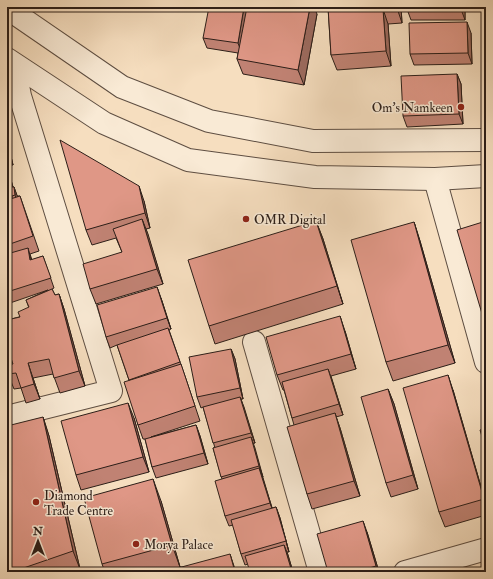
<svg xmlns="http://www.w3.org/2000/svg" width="493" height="579" font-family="'IM FELL Double Pica',serif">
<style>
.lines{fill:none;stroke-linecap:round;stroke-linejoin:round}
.minor-casing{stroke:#5e4e42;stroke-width:24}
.tertiary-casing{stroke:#5e4e42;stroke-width:24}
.minor{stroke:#f9ead5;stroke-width:22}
.tertiary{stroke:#f9ead5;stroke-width:22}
.wall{fill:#c08273;stroke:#2c1e18}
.shaded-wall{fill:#9c6a5e;stroke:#2c1e18}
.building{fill:#df9786;stroke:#2c1e18}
.poi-dot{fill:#8f2418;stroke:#f9ead5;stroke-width:1.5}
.labels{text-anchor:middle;stroke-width:3;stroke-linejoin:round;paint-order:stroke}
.poi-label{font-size:13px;fill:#2c1e18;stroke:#f9ead5;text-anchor:start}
</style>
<rect width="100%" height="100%" fill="#f6debf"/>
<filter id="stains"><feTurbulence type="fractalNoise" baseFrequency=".005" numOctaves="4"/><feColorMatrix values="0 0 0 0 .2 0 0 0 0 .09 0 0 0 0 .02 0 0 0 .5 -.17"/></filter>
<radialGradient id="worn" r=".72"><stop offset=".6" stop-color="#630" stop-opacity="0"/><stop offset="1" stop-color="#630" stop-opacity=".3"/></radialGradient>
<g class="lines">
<defs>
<path id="minor" d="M 435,179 L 486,362
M 254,342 L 320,572
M 7,417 L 111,391 L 20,96 L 14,65
M 405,572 L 486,549"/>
<path id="tertiary" d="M 7,8 L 122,87 L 209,121 L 313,141 L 486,140
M 7,59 L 104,123 L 188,160 L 315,177 L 435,179 L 486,176"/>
</defs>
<!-- minor casing -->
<use href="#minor" class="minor-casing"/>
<!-- tertiary casing -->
<use href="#tertiary" class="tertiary-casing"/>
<!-- minor -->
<use href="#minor" class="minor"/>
<!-- tertiary -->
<use href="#tertiary" class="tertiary"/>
</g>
<!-- wall -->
<path class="wall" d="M 328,7 L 401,7 L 402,23 L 388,24 L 391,66 L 337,70 L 331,55 Z
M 465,7 L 465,20 L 411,20 L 407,9 Z
M 317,14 L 304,85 L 243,74 L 237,59 L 238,53 L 207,48 L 203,38 Z
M 471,33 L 472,64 L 414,65 L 410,54 Z
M 457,74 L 461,84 L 463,124 L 407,127 L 403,116 Z
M 7,139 L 13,165 L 7,166 Z
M 7,169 L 11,180 L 13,187 L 14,187 L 17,196 L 20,196 L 39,251 L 30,254 L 32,260 L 43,256 L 54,288 L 52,289 L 55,295 L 59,294 L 64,309 L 85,386 L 60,393 L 53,374 L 33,378 L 40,399 L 26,403 L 21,388 L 14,389 L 8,374 L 13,364 L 11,359 L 7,361 L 7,320 L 19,317 L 29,308 L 26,300 L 48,290 L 7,304 Z
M 144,201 L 150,228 L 146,229 L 163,284 L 96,304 L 90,289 L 122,252 L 116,238 L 92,245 L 86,230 Z
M 316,221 L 323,239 L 343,304 L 215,344 L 209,326 Z
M 414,222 L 420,241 L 455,363 L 393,381 L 386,362 Z
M 161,298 L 171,329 L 169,330 L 186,379 L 200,421 L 151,437 L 196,425 L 200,436 L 208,464 L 156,478 L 152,467 L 145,439 L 143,439 L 138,425 L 129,380 L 117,345 L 110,348 L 106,337 Z
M 345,331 L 356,369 L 331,376 L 343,415 L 336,417 L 340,428 L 360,496 L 312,509 L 307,494 L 294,425 L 284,390 L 283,390 L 277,375 Z
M 231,349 L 235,359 L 243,399 L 241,399 L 255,443 L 253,444 L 272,508 L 276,507 L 280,518 L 289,552 L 287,552 L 293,572 L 248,564 L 245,565 L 241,554 L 233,525 L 229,526 L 225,516 L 222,479 L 213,448 L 215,448 L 203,407 L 201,408 L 197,397 Z
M 7,379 L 11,397 L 7,398 Z
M 388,389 L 394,404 L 418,489 L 391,497 L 386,483 Z
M 453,390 L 486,504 L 486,515 L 445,527 L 439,512 Z
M 43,417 L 49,436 L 80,569 L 71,572 L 8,572 Z
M 134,418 L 149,472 L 81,490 L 76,475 Z
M 161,501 L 180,567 L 235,569 L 236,572 L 105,572 L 102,564 Z
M 367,532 L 379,572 L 328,572 Z"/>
<!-- shaded-wall -->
<path class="shaded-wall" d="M 244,7 L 249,7 L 242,54 L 238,43 Z
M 310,7 L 314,7 L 317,14 L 304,85 L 298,70 Z
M 396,7 L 401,7 L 402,23 L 397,8 Z
M 461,7 L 465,7 L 465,20 L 461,9 Z
M 383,9 L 388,24 L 391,66 L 386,51 Z
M 467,22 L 471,33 L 472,64 L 468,53 Z
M 457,74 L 461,84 L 463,124 L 459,114 Z
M 7,139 L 13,165 L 9,154 L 7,145 Z
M 7,169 L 11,180 L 15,195 L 11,187 Z
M 139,186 L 144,201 L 150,228 L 145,213 Z
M 14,187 L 18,198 L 19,206 L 15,195 Z
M 142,219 L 148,234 L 163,284 L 157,269 Z
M 316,221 L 323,239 L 343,304 L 337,286 Z
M 414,222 L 420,241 L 455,363 L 448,345 Z
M 28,248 L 31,259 L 34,271 L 30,260 Z
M 157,287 L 161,298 L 171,329 L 167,318 Z
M 59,294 L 64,309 L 85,386 L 79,371 Z
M 340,316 L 345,331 L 356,369 L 351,354 Z
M 231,349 L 235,359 L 243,399 L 240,388 Z
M 28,363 L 40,399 L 34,384 Z
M 328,369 L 332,380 L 343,415 L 339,404 Z
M 448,375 L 453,390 L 486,504 L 486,506 Z
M 7,379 L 11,397 L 7,386 Z
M 388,389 L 394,404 L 418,489 L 413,475 Z
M 240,397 L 244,407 L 255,443 L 251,433 Z
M 128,403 L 134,418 L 149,472 L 143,457 Z
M 335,413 L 340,428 L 360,496 L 354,481 Z
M 43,417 L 49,436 L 80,569 L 73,551 Z
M 196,425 L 200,436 L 208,464 L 204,453 Z
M 251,437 L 255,448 L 263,477 L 259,466 Z
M 259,468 L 263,479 L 274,514 L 270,503 Z
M 153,479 L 161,501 L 180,567 L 172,545 Z
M 276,507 L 280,518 L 289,552 L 286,541 Z
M 363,521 L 367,532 L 379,572 L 376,566 Z
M 284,545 L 288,555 L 293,572 L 292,572 Z
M 230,554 L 236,572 L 235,572 Z"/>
<!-- building -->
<path class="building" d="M 209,7 L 244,7 L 238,43 L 203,38 Z
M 247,7 L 310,7 L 298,70 L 237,59 Z
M 328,7 L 396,7 L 397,8 L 383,9 L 386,51 L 331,55 Z
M 407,7 L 461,7 L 461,9 L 407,9 Z
M 467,22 L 468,53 L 410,54 L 409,23 Z
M 457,74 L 459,114 L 403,116 L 401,76 Z
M 60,140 L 139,186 L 145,213 L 86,230 Z
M 7,145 L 9,154 L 7,154 Z
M 7,169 L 11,187 L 14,187 L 15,195 L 12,196 L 12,198 L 7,200 Z
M 20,196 L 33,236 L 7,245 L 7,200 Z
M 142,219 L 157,269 L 90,289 L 83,264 L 122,252 L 113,229 Z
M 316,221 L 337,286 L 209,326 L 188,260 Z
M 486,221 L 486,327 L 457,230 Z
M 414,222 L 448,345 L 386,362 L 351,240 Z
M 28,248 L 30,260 L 43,256 L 51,278 L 7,292 L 7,254 Z
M 157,287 L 167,318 L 106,337 L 97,305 Z
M 52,289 L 55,295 L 59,294 L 79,371 L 54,378 L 49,359 L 28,363 L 34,384 L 21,388 L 16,373 L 8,374 L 7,365 L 13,364 L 7,346 L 7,320 L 20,317 L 18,312 L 29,307 L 26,300 Z
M 340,316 L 351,354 L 277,375 L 266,337 Z
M 168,328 L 180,362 L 129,380 L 117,345 Z
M 231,349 L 240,388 L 197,397 L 189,357 Z
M 181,364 L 195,406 L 138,425 L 124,382 Z
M 328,369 L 339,404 L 292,418 L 282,382 Z
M 448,375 L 484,499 L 439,512 L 403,388 Z
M 388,389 L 413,475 L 386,483 L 361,397 Z
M 240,397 L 251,433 L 213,443 L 203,407 Z
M 128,403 L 143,457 L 76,475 L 61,421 Z
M 335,413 L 354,481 L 307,494 L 287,427 Z
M 43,417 L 73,551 L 12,572 L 8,572 L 7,569 L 7,426 Z
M 196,425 L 204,453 L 152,467 L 145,439 Z
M 486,428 L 486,450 L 480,430 Z
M 251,437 L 259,466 L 221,477 L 213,448 Z
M 259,468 L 270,503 L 225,516 L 215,481 Z
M 153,479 L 172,545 L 102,564 L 84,498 Z
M 276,507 L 286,541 L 241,554 L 231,520 Z
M 363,521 L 376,566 L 356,572 L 328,572 L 317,534 Z
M 284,545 L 292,572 L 250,572 L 245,556 Z
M 230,554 L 235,572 L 163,572 Z"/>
<!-- markers -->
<g class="poi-dot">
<circle cx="461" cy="107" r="4"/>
<circle cx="246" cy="219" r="4"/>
<circle cx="36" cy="502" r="4"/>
<circle cx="136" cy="544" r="4"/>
</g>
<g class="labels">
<!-- poi labels -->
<g class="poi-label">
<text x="453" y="112" text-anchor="end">Om's Namkeen</text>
<text x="254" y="224">OMR Digital</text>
<text x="44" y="500">Diamond<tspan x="44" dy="15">Trade Centre</tspan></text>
<text x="144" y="549">Morya Palace</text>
</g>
</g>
<!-- margin -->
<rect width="493" height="579" fill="none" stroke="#f6debf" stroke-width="24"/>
<rect x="8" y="8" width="477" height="563" fill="none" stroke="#2c1e18" stroke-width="2"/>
<rect x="12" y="12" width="469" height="555" fill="none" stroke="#2c1e18"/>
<!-- north arrow -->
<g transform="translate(38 541)" stroke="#f9ead5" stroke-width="3" paint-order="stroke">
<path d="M0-3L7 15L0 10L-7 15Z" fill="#2c1e18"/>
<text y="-6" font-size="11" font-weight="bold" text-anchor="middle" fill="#2c1e18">N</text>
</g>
<rect width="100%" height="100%" filter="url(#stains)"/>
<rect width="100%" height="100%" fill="url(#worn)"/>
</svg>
